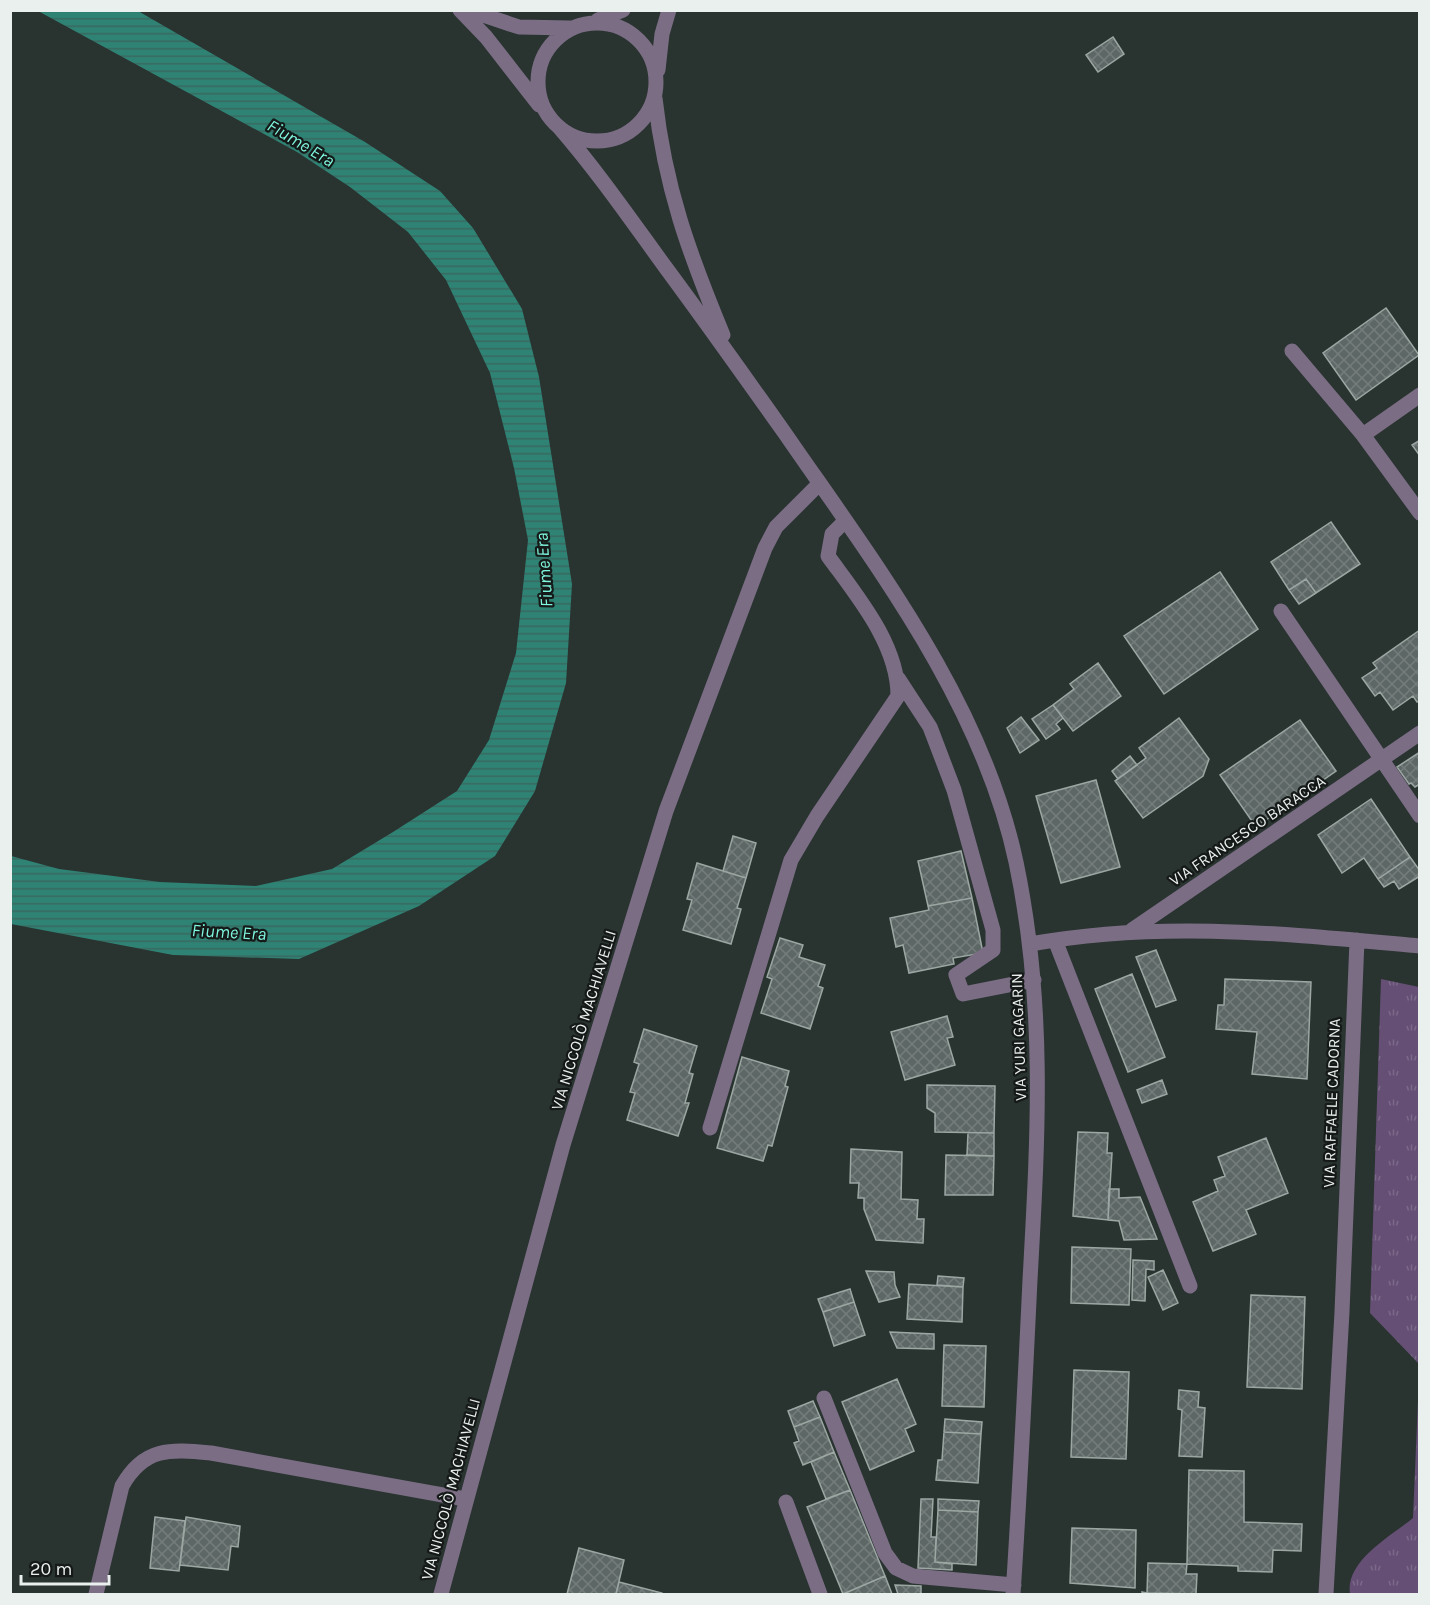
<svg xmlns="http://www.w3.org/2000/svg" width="1430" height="1605" font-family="Karla,sans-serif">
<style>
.park{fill:url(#park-tufts)}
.water{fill:url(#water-rules)}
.building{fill:url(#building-cross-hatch);stroke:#9ca7a4;stroke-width:1.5}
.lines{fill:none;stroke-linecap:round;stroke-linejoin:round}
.minor{stroke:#7a6d84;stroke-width:15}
.labels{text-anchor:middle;stroke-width:4.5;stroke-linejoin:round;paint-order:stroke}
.street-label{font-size:16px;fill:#e9f0ee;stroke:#151918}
.water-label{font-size:18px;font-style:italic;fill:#7ff6de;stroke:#151918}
</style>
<defs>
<pattern id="park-tufts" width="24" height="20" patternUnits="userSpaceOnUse" patternTransform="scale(1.5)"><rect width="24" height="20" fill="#654f75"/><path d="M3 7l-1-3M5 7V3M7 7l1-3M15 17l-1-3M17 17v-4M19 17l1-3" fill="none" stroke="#7b6989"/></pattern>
<pattern id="water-rules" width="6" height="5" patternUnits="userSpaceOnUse" patternTransform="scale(1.5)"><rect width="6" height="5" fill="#2f8374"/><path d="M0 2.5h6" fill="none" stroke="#396860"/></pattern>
<pattern id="building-cross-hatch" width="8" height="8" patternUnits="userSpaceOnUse" patternTransform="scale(1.5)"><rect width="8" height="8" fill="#5d6765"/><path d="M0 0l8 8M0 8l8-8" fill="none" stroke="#747d7b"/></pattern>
</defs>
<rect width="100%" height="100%" fill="#293330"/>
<!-- park -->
<path class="park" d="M 1381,979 L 1419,987 L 1419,1364 L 1370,1313 Z
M 1419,1376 L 1419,1594 L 1350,1594 C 1345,1561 1391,1536 1413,1518 Z"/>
<!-- water -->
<path class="water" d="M 38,11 L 138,11 L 365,142 L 440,191 L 473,228 L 522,309 L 539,377 L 572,584 L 566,683 L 535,791 L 495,856 L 419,906 L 299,959 L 173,955 L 11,924 L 11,856 L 59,869 L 160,882 L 256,886 L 332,869 L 393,832 L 457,791 L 489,740 L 516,653 L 528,540 L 514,468 L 490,373 L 446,280 L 408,232 L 350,187 L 297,152 Z"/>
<!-- building -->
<path class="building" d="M 1113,37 L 1124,54 L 1098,72 L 1086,55 Z
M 1386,308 L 1419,355 L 1356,400 L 1323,353 Z
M 1420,440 L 1420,456 L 1412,445 Z
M 1331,522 L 1360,564 L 1316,593 L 1306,579 L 1289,590 L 1271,562 Z
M 1220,572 L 1258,629 L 1164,694 L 1124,636 Z
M 1306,579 L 1316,593 L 1299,604 L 1289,590 Z
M 1420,630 L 1420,700 L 1417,702 L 1413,696 L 1393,710 L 1380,692 L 1375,696 L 1362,678 L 1377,668 L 1373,663 Z
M 1098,663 L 1121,696 L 1073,731 L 1053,705 L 1074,689 L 1070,684 Z
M 1053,705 L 1063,718 L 1056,724 L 1060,729 L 1046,739 L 1032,719 Z
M 1021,717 L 1039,740 L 1020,753 L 1007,728 Z
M 1179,718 L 1209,759 L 1203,776 L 1143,818 L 1115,781 L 1146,758 L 1139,748 Z
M 1300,720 L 1336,771 L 1256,827 L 1220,775 Z
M 1420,752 L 1420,784 L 1415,787 L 1411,783 L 1409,784 L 1397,767 Z
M 1130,756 L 1137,765 L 1118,779 L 1112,771 Z
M 1096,780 L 1120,867 L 1061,883 L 1036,796 Z
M 1371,799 L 1410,857 L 1378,879 L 1364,858 L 1342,873 L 1318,835 Z
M 733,836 L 756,843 L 746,878 L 723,871 Z
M 961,851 L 972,898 L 928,906 L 918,861 Z
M 1410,857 L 1420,871 L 1420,876 L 1399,889 L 1394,881 L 1384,887 L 1378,879 Z
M 697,863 L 746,878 L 737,908 L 741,909 L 731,944 L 683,930 L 692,900 L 687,899 Z
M 972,898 L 983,953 L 953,958 L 954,964 L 909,973 L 903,945 L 896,947 L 890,918 L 929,910 L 928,906 Z
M 780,938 L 803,945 L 799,957 L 825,965 L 818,986 L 823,988 L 810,1029 L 761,1013 L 772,979 L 767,977 Z
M 1156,950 L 1176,1000 L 1156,1007 L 1136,957 Z
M 1132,974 L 1165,1057 L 1128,1072 L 1095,989 Z
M 1225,979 L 1311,982 L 1307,1079 L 1252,1074 L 1257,1032 L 1216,1029 L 1218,1005 L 1224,1005 Z
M 947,1016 L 953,1037 L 947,1038 L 955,1065 L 905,1080 L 891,1032 Z
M 644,1029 L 697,1046 L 689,1073 L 693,1074 L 685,1103 L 689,1103 L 678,1136 L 627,1120 L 635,1093 L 630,1092 L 639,1064 L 634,1062 Z
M 742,1057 L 789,1071 L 785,1086 L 788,1087 L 772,1146 L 768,1145 L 763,1161 L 717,1148 Z
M 1162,1080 L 1167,1094 L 1142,1103 L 1137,1090 Z
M 927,1085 L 995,1086 L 994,1133 L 935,1132 L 935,1113 L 927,1108 Z
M 1078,1132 L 1108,1133 L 1107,1153 L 1112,1153 L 1108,1220 L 1073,1216 Z
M 968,1133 L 994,1133 L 994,1156 L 967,1155 Z
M 1266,1138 L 1288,1193 L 1246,1210 L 1256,1234 L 1213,1251 L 1193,1202 L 1218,1191 L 1214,1180 L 1225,1176 L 1218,1157 Z
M 851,1149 L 902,1152 L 901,1199 L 918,1200 L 917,1219 L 924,1219 L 923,1243 L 876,1240 L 864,1209 L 864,1198 L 858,1198 L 859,1183 L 850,1183 Z
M 946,1155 L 994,1156 L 993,1195 L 945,1195 Z
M 1109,1189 L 1119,1189 L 1119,1198 L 1140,1197 L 1157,1239 L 1124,1240 L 1119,1221 L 1108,1220 Z
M 1072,1247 L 1131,1249 L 1129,1305 L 1071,1303 Z
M 1133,1260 L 1154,1261 L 1154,1270 L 1146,1269 L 1145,1301 L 1132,1300 Z
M 1163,1270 L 1178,1303 L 1163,1310 L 1148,1277 Z
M 866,1271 L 894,1272 L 895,1285 L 900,1297 L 879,1302 Z
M 938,1276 L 964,1278 L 963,1287 L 937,1285 Z
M 909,1284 L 963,1287 L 962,1322 L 907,1319 Z
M 850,1289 L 854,1302 L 823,1312 L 818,1299 Z
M 1251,1295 L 1305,1297 L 1302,1389 L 1247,1387 Z
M 854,1302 L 865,1335 L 834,1346 L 823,1312 Z
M 890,1332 L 934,1334 L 934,1349 L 897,1348 Z
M 944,1345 L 986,1346 L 984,1407 L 942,1406 Z
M 1074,1370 L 1129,1372 L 1126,1459 L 1071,1457 Z
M 897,1379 L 916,1424 L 905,1429 L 914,1451 L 870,1470 L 842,1402 Z
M 1179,1390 L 1199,1392 L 1198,1407 L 1205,1408 L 1202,1457 L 1179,1456 L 1182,1410 L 1178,1409 Z
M 813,1401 L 820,1417 L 794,1427 L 788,1411 Z
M 820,1417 L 834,1452 L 803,1465 L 794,1443 L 799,1441 L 794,1427 Z
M 945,1419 L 982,1422 L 981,1434 L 944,1432 Z
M 944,1432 L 981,1434 L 978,1483 L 936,1480 L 938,1460 L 942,1460 Z
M 834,1452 L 850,1490 L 826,1499 L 811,1462 Z
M 1189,1470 L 1244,1471 L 1244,1522 L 1302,1524 L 1301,1551 L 1273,1550 L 1272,1572 L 1238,1571 L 1238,1566 L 1187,1564 Z
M 850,1490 L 885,1576 L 843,1594 L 807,1507 Z
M 921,1499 L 933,1499 L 931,1537 L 936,1537 L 935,1562 L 952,1564 L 952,1570 L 918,1568 Z
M 938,1499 L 979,1501 L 978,1512 L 938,1510 Z
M 938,1510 L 978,1512 L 976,1565 L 935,1562 Z
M 155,1517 L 185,1521 L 179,1571 L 150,1568 Z
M 186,1517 L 240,1526 L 238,1547 L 231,1546 L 228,1570 L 180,1565 Z
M 1072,1528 L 1136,1530 L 1135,1588 L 1070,1583 Z
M 579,1548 L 624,1560 L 616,1594 L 567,1594 Z
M 1148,1563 L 1187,1564 L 1186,1574 L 1197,1574 L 1196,1594 L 1147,1593 Z
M 885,1576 L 892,1594 L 843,1594 Z
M 619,1582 L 662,1593 L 662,1594 L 616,1594 Z
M 895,1585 L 921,1586 L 921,1594 L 898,1594 Z
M 1142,1592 L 1147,1593 L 1195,1594 L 1142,1594 Z"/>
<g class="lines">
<!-- minor -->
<path class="minor" d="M 460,10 L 486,37 L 539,105
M 468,10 L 519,27 L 570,28
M 598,20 L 623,10
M538 82a59 59 0 1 1 118 0a59 59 0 1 1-118 0Z
M 658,70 L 662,34 L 669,10
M 655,98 C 665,188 689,253 723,335
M 559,127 C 598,172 631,220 666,268 C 706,322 745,377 784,432 C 875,564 982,702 1016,862 C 1046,1005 1038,1136 1030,1280 C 1025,1385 1020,1490 1013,1594
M 1292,351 L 1363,435
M 1420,395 L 1363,435 L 1420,513
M 1281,611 L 1420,816
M 898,678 L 930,727 L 954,790 L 993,930 L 993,950 L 956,975 L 963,994 L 1034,980
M 1132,930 L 1420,733
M 1055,940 L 1190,1286
M 1030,944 C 1163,920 1287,934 1420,946
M 710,1128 L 791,860 L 817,816 L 898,696 C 898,644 857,596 828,556 L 832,534 L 844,522
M 824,1398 L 885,1553 L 896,1568 L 913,1576 L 1014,1585
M 786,1502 L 820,1594
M 96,1594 L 122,1486 C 144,1447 170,1449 211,1453 L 465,1499
M 441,1594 L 563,1145 L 666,811 L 765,548 L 776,527 L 819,484
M 1326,1594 L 1342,1312 L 1357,940"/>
</g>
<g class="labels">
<!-- street labels -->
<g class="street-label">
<text transform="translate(1247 830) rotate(-34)" y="6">VIA FRANCESCO BARACCA</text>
<text transform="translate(583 1020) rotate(-73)" y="6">VIA NICCOLÒ MACHIAVELLI</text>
<text transform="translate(1018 1037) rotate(-92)" y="6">VIA YURI GAGARIN</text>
<text transform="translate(1331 1103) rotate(-88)" y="6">VIA RAFFAELE CADORNA</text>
<text transform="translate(450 1489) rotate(-75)" y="6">VIA NICCOLÒ MACHIAVELLI</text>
</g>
<!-- water labels -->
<g class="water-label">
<text transform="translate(301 143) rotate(31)" y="6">Fiume Era</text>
<text transform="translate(544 570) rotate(-94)" y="6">Fiume Era</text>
<text transform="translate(229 932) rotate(3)" y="6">Fiume Era</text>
</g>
</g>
<!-- border -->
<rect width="1430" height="1605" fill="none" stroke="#e9f0ee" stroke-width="24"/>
<!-- scale -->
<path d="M21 1575v9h88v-9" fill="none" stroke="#e9f0ee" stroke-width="3"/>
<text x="30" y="1575" font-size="18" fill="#e9f0ee" stroke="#151918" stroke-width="4.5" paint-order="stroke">20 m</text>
</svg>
